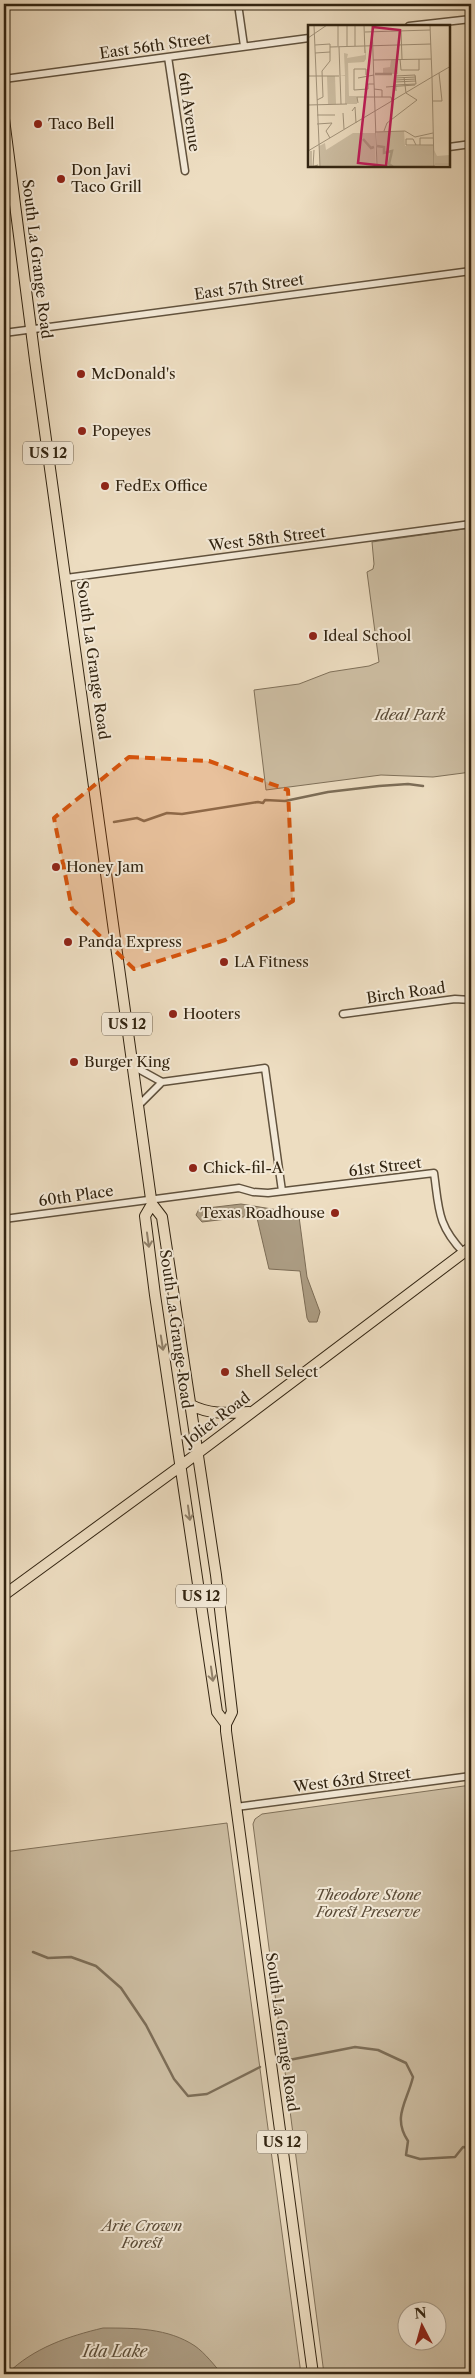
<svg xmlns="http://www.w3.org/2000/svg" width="475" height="2378" font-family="'Libre Caslon Text',serif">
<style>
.green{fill:#cdbea3;stroke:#80715a;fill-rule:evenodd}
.water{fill:#ad9e85;stroke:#7c6d57}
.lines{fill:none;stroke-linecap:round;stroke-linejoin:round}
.stream{stroke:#7c6d57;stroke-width:2.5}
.minor-casing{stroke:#61523d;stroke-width:9}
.primary-casing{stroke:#322411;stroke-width:12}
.minor{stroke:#f3e9d7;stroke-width:6}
.primary{stroke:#edddc1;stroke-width:10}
.oneway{stroke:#908069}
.marked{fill:#d6540c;fill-opacity:0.2;stroke:#d6540c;stroke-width:4;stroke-dasharray:10 6;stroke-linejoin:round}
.poi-dot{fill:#8f2418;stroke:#f3e9d7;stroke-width:2}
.labels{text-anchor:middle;stroke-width:4;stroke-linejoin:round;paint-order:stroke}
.shield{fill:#f3e9d7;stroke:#6c5f4c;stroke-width:1}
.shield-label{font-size:14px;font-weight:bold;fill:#322411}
.street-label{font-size:15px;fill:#322411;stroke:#f3e9d7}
.poi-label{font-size:15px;fill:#322411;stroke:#f3e9d7;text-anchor:start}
.park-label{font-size:15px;font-style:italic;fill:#594a36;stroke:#f3e9d7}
.water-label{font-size:16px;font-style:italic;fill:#5d4f3a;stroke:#f3e9d7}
.inset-river{fill:none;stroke:#ad9e85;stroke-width:2.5}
.inset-road{fill:none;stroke:#a2937b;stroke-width:1}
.view{fill:#c2185b;fill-opacity:0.15;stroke:#c2185b;stroke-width:2.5}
.inset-edge{fill:none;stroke:#322411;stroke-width:2.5}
</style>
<rect width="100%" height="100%" fill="#edddc1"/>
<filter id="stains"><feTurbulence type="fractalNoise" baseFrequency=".004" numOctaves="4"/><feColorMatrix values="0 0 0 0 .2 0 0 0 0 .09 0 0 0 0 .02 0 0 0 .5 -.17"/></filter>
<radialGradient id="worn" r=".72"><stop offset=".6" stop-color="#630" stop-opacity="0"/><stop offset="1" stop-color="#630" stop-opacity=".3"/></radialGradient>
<!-- green -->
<path class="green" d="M 471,528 L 471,772 L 433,777 L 381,775 L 266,790 L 254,690 L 299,684 L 330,672 L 369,666 L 379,662 L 367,572 L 373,569 L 374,564 L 372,542 Z
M 471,1785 L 471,2374 L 324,2374 L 253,1824 L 255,1819 L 262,1814 ZM 408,2310 L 438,2310 L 438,2340 L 408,2340 Z
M 227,1823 L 301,2374 L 4,2374 L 4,1852 Z"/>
<!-- water -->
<path class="water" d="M 241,1204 L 278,1210 L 298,1209 L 307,1277 L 320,1312 L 317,1322 L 309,1322 L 307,1318 L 300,1271 L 269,1269 L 257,1218 L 251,1216 L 202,1222 L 196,1215 L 199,1209 Z
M 103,2328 C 135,2328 168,2328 195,2346 C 205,2353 214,2365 222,2374 L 7,2374 C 33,2348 69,2336 103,2328 Z"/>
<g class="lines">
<!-- stream -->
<path class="stream" d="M 114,822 L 137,818 L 144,821 L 167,813 L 182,814 L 258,802 L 263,803 L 265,800 L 285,801 L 328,792 L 379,786 L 408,784 L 423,786
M 33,1952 L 48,1958 L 71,1957 L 96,1966 L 121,1988 L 146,2025 L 174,2079 L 188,2096 L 207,2094 L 260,2067
M 284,2061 L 355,2047 L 378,2050 L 406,2063 L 413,2077 C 407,2102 392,2117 408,2141 L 406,2155 L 420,2159 L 455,2157 L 463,2147 L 471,2148"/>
<defs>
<path id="minor" d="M 238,4 L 244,46
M 409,26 L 471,19
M 168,57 L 185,171
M 4,79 L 309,38
M 449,147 L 471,144
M 4,333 L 471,271
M 66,578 L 471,524
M 471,809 L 471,813
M 343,1014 L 455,999 L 471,1000
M 133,1066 L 162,1082
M 138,1106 L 162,1082 L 265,1068 L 282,1191
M 4,1219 L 239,1188 L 253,1192 L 268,1193 L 434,1173 C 439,1209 437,1225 464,1253
M 236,1807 L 471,1776"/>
<path id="primary" d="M 4,119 L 35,360 L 151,1199 L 152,1204 L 162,1217 L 216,1575 L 232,1712 L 226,1724 L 226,1731 L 313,2374
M 152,1204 L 145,1216 L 155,1295 L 217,1712 L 226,1724
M 191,1405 C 210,1415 229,1413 249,1412
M 4,1595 L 182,1465 L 471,1247"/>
</defs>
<!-- minor casing -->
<use href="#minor" class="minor-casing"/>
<!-- primary casing -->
<use href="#primary" class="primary-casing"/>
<!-- minor -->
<use href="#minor" class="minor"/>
<!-- primary -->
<use href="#primary" class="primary"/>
</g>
<!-- one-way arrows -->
<defs><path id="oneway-shaft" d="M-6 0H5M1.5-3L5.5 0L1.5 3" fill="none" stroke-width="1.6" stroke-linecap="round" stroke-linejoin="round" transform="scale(1.25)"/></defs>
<g class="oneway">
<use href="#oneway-shaft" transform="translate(148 1240) rotate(82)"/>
<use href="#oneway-shaft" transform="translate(162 1343) rotate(81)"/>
<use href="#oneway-shaft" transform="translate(189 1513) rotate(82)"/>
<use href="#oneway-shaft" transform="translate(212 1674) rotate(82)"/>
</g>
<!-- marked area -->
<path class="marked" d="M 129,757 L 209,761 L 288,790 L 293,901 L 225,940 L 134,969 L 72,909 L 54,818 Z"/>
<!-- markers -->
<g class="poi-dot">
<circle cx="38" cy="124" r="5"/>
<circle cx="61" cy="179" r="5"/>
<circle cx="81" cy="374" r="5"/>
<circle cx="82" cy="431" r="5"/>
<circle cx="105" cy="486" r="5"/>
<circle cx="313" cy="636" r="5"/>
<circle cx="56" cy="867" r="5"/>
<circle cx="68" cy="942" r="5"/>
<circle cx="224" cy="962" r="5"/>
<circle cx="173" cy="1014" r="5"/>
<circle cx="74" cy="1062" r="5"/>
<circle cx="193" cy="1168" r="5"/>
<circle cx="335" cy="1213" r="5"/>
<circle cx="225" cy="1372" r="5"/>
</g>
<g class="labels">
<!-- shield labels -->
<g class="shield">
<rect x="23" y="441.5" width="50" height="23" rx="4"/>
<rect x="102" y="1012.5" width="50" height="23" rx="4"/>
<rect x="176" y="1584.5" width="50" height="23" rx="4"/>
<rect x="257" y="2130.5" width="50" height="23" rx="4"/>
</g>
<g class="shield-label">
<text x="48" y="458">US 12</text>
<text x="127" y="1029">US 12</text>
<text x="201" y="1601">US 12</text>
<text x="282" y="2147">US 12</text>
</g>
<!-- street labels -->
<g class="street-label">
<text transform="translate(155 46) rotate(-8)" y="5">East 56th Street</text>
<text transform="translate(189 112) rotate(82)" y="5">6th Avenue</text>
<text transform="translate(37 259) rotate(83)" y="5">South La Grange Road</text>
<text transform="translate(249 287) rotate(-8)" y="5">East 57th Street</text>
<text transform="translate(267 539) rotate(-7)" y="5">West 58th Street</text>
<text transform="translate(93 660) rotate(82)" y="5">South La Grange Road</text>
<text transform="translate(406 993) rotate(-8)" y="5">Birch Road</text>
<text transform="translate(385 1167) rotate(-7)" y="5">61st Street</text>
<text transform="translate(76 1196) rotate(-8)" y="5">60th Place</text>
<text transform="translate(176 1329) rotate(82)" y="5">South La Grange Road</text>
<text transform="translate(217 1419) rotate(-37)" y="5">Joliet Road</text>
<text transform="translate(352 1780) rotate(-7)" y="5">West 63rd Street</text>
<text transform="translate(282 2032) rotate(82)" y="5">South La Grange Road</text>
</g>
<!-- poi labels -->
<g class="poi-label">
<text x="48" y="129">Taco Bell</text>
<text x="71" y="175">Don Javi<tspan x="71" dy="17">Taco Grill</tspan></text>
<text x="91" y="379">McDonald's</text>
<text x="92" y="436">Popeyes</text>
<text x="115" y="491">FedEx Office</text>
<text x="323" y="641">Ideal School</text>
<text x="66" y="872">Honey Jam</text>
<text x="78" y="947">Panda Express</text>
<text x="234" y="967">LA Fitness</text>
<text x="183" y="1019">Hooters</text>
<text x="84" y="1067">Burger King</text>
<text x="203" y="1173">Chick-fil-A</text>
<text x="325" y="1218" text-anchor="end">Texas Roadhouse</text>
<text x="235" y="1377">Shell Select</text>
</g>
<!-- park labels -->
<g class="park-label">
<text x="410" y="720">Ideal Park</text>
<text x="368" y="1900">Theodore Stone<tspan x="368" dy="17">Forest Preserve</tspan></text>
<text x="142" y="2231">Arie Crown<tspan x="142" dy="17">Forest</tspan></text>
</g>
<!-- water labels -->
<g class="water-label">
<text x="115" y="2357">Ida Lake</text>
</g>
</g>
<!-- overview -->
<g transform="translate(308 25)">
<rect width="142" height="142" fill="#edddc1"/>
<path d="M 58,22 L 58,34 L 56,37 L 40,38 L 41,71 L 49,71 L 49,79 L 37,79 L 37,51 L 32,50 L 37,50 L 36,28 L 40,29 L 39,33 L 57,30 ZM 83,35 L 89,35 L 90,49 L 75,49 L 75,43 L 82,42 ZM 19,51 L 27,51 L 28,79 L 20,79 ZM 96,106 L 97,121 L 125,120 L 126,142 L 69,142 L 69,107 ZM 45,108 L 67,108 L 68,142 L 12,142 L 11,121 L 17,118 L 18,125 ZM 126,125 L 129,131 L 142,130 L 142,138 L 127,138 Z" fill="#cdbea3"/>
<path class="inset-river" d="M 67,49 L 84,49M 55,114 L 63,123 L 66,122M 69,121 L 76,122 L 76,128 L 84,126 L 81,139 L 85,142"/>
<path class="inset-road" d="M 6,0 L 12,142M 30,0 L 30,21M 39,0 L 39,21M 47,0 L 47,21M 56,0 L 57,28M 64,0 L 69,142M 93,6 L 94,34M 57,7 L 122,5M 0,13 L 19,0M 7,20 L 22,19 L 22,36 L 14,46 L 15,72 L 9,75M 22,22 L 123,19M 31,22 L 33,79M 7,28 L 22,27M 92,34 L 93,45 L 111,45 L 111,34M 65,35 L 123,34M 58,50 L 58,44 L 46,44 L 46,65 L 60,64 L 60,59 L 66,59M 0,51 L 31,51M 50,53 L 66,50M 87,53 L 108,52M 87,55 L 108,54M 87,57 L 108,56M 87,60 L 108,59M 78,62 L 107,60M 66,64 L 74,65 L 74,72M 88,66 L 87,51 L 107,50 L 108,59M 125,76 L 134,76 L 131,48M 50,78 L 49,72 L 83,72 L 84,76M 0,80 L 39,79M 44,86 L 47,82 L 48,98M 35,88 L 36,104M 9,90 L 27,90M 9,99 L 24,98M 76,106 L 79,98 L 109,75 L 98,68 L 96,52M 67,107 L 97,106 L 107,112 L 125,108M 22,113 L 18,106 L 24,98M 108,120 L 105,114 L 98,114 L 98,120 L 125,120M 112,120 L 112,113 L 125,113M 0,126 L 124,52 L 122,0M 3,126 L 3,142 L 10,140M 127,139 L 143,139M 5,142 L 6,125M 126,142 L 124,52 L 143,41"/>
<path class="view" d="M 65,2 L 92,5 L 78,141 L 50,138 Z"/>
<rect width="142" height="142" class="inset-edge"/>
</g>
<!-- margin -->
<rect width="475" height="2378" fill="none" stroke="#edddc1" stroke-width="20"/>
<rect x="5" y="5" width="465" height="2368" fill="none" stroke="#322411" stroke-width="2.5"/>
<rect x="10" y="10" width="455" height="2358" fill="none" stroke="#322411"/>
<!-- north arrow -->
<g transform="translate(422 2326) rotate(354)"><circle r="24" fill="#f3e9d7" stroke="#a69a88"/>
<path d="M0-4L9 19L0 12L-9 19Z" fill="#8f2418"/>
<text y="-8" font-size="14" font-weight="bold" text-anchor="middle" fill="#322411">N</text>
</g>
<rect width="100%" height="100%" filter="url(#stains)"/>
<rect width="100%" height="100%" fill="url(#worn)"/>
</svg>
